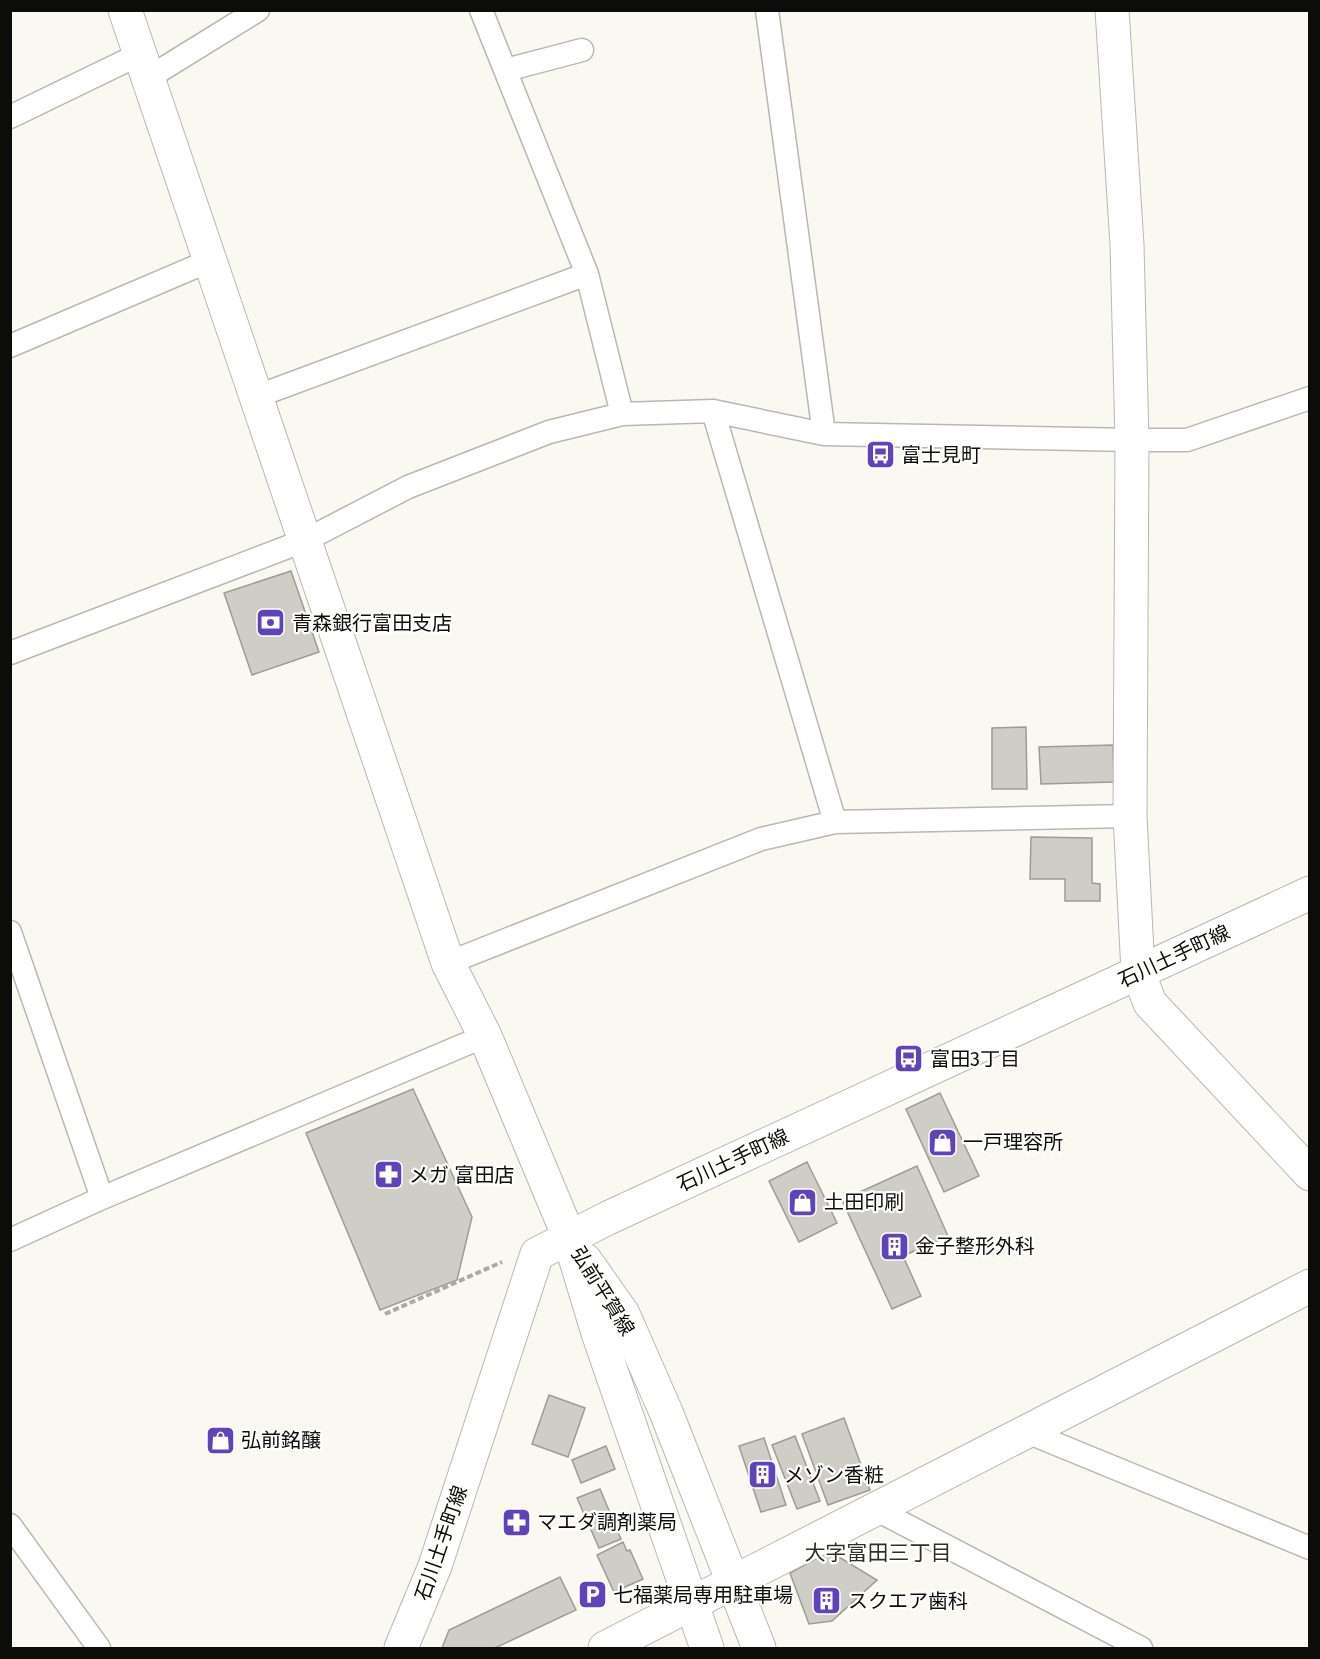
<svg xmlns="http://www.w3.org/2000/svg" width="1320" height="1659" font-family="'Fira Sans','Noto Sans JP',sans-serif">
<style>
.building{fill:#cecec7;stroke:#9c9c95;stroke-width:1.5}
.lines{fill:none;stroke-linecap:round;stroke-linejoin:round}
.street-casing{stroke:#b8b8b1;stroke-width:25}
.secondary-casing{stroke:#b8b8b1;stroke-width:35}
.path{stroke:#ababa5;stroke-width:4;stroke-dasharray:6 3;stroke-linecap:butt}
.street{stroke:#fff;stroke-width:22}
.secondary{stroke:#fff;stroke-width:33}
.labels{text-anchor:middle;stroke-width:4.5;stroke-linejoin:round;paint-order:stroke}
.poi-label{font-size:20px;fill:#0c0c0a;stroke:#fffffe;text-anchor:start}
.street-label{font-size:20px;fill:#0c0c0a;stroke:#fffffe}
.neighbourhood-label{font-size:21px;fill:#2f2f29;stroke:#fffffe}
</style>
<rect width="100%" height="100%" fill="#f9f9f1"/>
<!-- building -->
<path class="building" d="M 291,571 L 319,652 L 252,675 L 224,593 Z
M 1026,727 L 1027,789 L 992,789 L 992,728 Z
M 1113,745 L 1114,782 L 1041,784 L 1039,747 Z
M 1031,837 L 1092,838 L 1092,883 L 1100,884 L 1100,901 L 1065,901 L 1065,879 L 1030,879 Z
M 413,1089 L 472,1217 L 457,1280 L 380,1310 L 306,1133 Z
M 940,1093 L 979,1176 L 944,1192 L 906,1109 Z
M 807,1162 L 837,1223 L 799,1242 L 769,1181 Z
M 917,1166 L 948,1236 L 903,1256 L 921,1296 L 892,1309 L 842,1200 Z
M 549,1395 L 585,1408 L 568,1457 L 532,1444 Z
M 844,1418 L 870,1490 L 828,1505 L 802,1434 Z
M 795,1436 L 820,1501 L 797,1509 L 772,1445 Z
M 764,1438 L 786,1505 L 761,1512 L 739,1446 Z
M 606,1446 L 615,1469 L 581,1483 L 572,1460 Z
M 600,1489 L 621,1539 L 599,1548 L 577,1498 Z
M 623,1542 L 627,1551 L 630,1550 L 643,1579 L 614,1592 L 597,1555 Z
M 829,1551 L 877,1580 L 832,1621 L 809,1624 L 790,1573 Z
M 560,1577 L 576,1610 L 495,1648 L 442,1648 L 449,1630 Z"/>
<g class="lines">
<defs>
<path id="street" d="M 481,10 L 587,274 L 622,414
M 767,10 L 824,434
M 506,70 L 582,50
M 148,78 L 258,10
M 10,117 L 140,54
M 10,346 L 209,261
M 255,397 L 587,274
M 713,411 L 835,822
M 10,653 L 306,540 L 408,487 L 549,432 L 622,414 L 713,411 L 824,434 L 1132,440 L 1187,440 L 1310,398
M 10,932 L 102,1198
M 448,963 L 761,839 L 835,822 L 1130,816
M 10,1240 L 102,1198 L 485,1036
M 1027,1432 L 1310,1548
M 877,1510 L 1141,1648
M 10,1525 L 99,1648"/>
<path id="secondary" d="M 125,10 L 448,963 L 485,1036 L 569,1237 L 598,1333 L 707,1648
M 1112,10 L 1127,245 L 1132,440 L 1130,816 L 1138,972 L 1150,1003 L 1310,1174
M 585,1260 L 623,1314 L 666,1412 L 759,1648
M 401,1648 L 435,1566 L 537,1254 L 608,1218 L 1310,893
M 605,1648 L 1310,1286"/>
</defs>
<!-- street casing -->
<use href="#street" class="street-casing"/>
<!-- secondary casing -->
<use href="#secondary" class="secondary-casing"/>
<!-- path -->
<path class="path" d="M 385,1314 L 502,1262"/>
<!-- street -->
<use href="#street" class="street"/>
<!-- secondary -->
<use href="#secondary" class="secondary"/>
</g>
<!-- icons -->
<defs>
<symbol id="bus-square" viewBox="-11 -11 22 22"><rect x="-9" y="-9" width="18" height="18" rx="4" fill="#6042bb" stroke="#fffffe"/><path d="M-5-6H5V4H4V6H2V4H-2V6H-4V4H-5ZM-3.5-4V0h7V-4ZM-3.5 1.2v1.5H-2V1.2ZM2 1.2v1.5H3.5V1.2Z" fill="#fff"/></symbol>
<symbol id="bank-square" viewBox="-11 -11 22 22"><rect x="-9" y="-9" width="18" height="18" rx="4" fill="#6042bb" stroke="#fffffe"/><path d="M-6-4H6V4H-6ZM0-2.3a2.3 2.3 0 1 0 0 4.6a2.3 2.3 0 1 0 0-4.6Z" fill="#fff"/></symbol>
<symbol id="shop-square" viewBox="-11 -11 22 22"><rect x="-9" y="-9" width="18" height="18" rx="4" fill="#6042bb" stroke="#fffffe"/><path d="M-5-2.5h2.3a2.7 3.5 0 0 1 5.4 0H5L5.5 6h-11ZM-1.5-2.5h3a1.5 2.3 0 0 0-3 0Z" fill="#fff"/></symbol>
<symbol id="pharmacy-square" viewBox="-11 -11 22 22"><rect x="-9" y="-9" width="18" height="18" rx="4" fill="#6042bb" stroke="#fffffe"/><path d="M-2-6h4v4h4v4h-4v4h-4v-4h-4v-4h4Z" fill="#fff"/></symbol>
<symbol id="building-square" viewBox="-11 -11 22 22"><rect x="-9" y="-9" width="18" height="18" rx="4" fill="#6042bb" stroke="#fffffe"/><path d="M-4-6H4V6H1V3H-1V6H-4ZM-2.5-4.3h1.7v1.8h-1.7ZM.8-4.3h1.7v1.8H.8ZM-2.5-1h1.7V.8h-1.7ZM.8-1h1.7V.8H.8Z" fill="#fff"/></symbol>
<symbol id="parking-square" viewBox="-11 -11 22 22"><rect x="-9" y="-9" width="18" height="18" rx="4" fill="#6042bb" stroke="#fffffe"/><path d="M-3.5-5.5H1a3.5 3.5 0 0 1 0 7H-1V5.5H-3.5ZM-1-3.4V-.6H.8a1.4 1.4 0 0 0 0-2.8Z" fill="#fff"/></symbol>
</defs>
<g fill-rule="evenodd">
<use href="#bus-square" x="864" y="438" width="33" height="33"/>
<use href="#bank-square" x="254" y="606" width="33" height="33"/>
<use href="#bus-square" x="892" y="1042" width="33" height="33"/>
<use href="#shop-square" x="926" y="1126" width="33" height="33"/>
<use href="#pharmacy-square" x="372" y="1158" width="33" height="33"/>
<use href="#shop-square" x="786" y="1186" width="33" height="33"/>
<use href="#building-square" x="878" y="1230" width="33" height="33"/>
<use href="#shop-square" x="204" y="1424" width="33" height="33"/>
<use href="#building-square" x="746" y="1458" width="33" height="33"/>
<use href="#pharmacy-square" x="500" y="1506" width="33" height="33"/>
<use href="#parking-square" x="576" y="1578" width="33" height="33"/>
<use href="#building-square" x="810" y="1584" width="33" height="33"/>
</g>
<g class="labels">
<!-- poi labels -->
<g class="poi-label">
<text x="901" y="462">富士見町</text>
<text x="292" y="630">青森銀行富田支店</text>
<text x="930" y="1066">富田3丁目</text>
<text x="963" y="1149">一戸理容所</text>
<text x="409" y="1182">メガ 富田店</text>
<text x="824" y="1209">土田印刷</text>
<text x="915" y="1253">金子整形外科</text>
<text x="241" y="1447">弘前銘醸</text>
<text x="784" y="1482">メゾン香粧</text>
<text x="537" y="1529">マエダ調剤薬局</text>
<text x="613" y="1602">七福薬局専用駐車場</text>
<text x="848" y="1608">スクエア歯科</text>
</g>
<!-- street labels -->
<g class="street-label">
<text transform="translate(1174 956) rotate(-25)" y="7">石川土手町線</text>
<text transform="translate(733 1160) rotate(-25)" y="7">石川土手町線</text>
<text transform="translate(603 1291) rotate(58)" y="7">弘前平賀線</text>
<text transform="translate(441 1543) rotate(-71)" y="7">石川土手町線</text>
</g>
<!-- neighbourhood labels -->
<g class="neighbourhood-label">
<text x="878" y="1560">大字富田三丁目</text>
</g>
</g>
<!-- border -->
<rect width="1320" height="1659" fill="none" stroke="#0c0c0a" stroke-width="24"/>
</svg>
